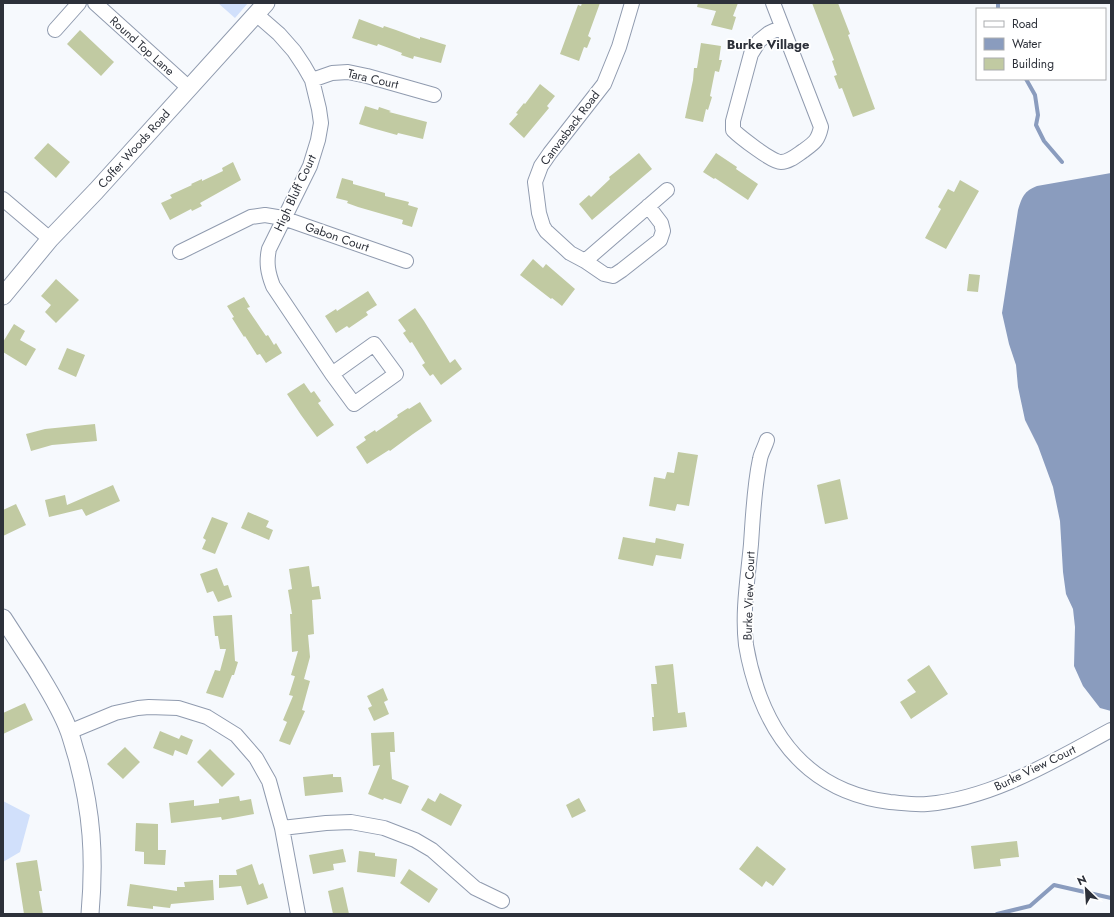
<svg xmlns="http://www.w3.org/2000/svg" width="1114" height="917" font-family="Jost,sans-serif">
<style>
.green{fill:#d1e0fb}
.water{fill:#8a9cbe}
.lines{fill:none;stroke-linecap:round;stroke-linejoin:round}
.stream{stroke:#8a9cbe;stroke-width:4}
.building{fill:#c1caa2}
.minor-casing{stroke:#909baf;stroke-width:16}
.tertiary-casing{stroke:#909baf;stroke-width:19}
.minor{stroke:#fff;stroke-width:14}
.tertiary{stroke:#fff;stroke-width:17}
.labels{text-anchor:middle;stroke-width:3.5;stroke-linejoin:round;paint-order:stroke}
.street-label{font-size:12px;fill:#2d313a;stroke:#fff}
.neighbourhood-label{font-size:13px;font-weight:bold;fill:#2d313a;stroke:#fff}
</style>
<rect width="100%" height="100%" fill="#f6f9fd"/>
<!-- green -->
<path class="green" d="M 218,3 L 248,3 L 235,18 Z
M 3,801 L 30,815 L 20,852 L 3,862 Z"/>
<!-- water -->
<path class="water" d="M 1111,173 L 1111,711 L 1100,708 L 1083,686 L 1074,666 L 1075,627 L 1073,609 L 1066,594 L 1063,572 L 1060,521 L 1053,487 L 1038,446 L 1025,420 L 1018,387 L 1016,365 L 1009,344 L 1002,313 L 1018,210 C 1022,197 1024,191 1037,186 Z"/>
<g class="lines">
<!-- stream -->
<path class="stream" d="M 998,3 L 998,9
M 1026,79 L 1035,95 L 1038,115 L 1036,125 L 1044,141 L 1062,162
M 997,914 L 1030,906 L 1054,885 L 1111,898"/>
</g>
<!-- building -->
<path class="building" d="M 582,3 L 600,3 L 588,36 L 591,38 L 587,48 L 584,47 L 579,61 L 560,54 L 578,5 L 581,6 Z
M 698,3 L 738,3 L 733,16 L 736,17 L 732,30 L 711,25 L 716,11 L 697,7 Z
M 812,3 L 838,3 L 850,34 L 848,35 L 875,109 L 853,117 L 842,88 L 839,89 L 834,76 L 837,75 L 832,61 L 834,60 Z
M 359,19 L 383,28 L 384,26 L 396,30 L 420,39 L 420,37 L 446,45 L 441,63 L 414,56 L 413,59 L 401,55 L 402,53 L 389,48 L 378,44 L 377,46 L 352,38 Z
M 80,30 L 114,62 L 101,76 L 67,44 Z
M 701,43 L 721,46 L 719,60 L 722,60 L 719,72 L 715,71 L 710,96 L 712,97 L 708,110 L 706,109 L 703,122 L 685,118 L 693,80 L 694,68 L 697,68 Z
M 540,84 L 555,96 L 547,106 L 549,108 L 524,138 L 509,124 L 518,114 L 516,113 L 524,103 L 525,104 Z
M 365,106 L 378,110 L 379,107 L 391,111 L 389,112 L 427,122 L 423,139 L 398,133 L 397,135 L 372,128 L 371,129 L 372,128 L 359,124 Z
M 48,143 L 70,162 L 56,178 L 34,158 Z
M 639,153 L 652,169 L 592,220 L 579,204 L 589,195 L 591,197 L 610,179 L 609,177 L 628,162 Z
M 716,153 L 737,167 L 736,169 L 758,184 L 748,200 L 715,178 L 714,179 L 703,172 Z
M 233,162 L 241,180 L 200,203 L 202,206 L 192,211 L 191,209 L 170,220 L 161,203 L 172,198 L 170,195 L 192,185 L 191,184 L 202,179 L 202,181 L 223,171 L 222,168 Z
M 342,178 L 353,181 L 353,184 L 385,193 L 385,196 L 409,202 L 408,205 L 418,208 L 412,227 L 402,224 L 403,220 L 358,207 L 347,203 L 348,201 L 336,198 Z
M 960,180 L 979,191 L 946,249 L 925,238 L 941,209 L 938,207 L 948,189 L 954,192 Z
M 533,259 L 543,268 L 546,264 L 575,289 L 562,306 L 552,298 L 551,299 L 520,275 Z
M 969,274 L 980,275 L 978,292 L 967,291 Z
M 56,279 L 79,300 L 56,323 L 45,312 L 51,305 L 41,296 Z
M 368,291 L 377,305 L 366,312 L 368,315 L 349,328 L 347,326 L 336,333 L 325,316 L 336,309 L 337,311 Z
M 244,297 L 250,307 L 247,308 L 266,336 L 268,335 L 274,345 L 276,343 L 282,353 L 266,363 L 260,354 L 257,355 L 245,336 L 244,337 L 232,318 L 234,317 L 227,306 Z
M 415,308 L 424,321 L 450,363 L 455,359 L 462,369 L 441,385 L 433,374 L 430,376 L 422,365 L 425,363 L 412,342 L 410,343 L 403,333 L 406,331 L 398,320 Z
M 14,324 L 25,331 L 20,340 L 36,349 L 26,366 L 3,352 L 3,342 Z
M 67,348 L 85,355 L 76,377 L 58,369 Z
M 304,383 L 311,393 L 314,391 L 321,401 L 318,403 L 334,425 L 317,437 L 301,415 L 287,394 Z
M 420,402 L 432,421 L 413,434 L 390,451 L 389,450 L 367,464 L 356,447 L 366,440 L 364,437 L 375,430 L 376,432 L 398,417 L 397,415 L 408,408 L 409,409 Z
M 95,424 L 97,441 L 52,445 L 31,451 L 26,434 L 45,429 Z
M 678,452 L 698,455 L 689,506 L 677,504 L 675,511 L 649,506 L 654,477 L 665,479 L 667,472 L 674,473 Z
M 840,479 L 848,519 L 825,524 L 817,485 Z
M 113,485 L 120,501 L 86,516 L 82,509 L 49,517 L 45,500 L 65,495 L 67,505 Z
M 16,504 L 26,525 L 3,536 L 3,510 Z
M 248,512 L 269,521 L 266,527 L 273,530 L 269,540 L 241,528 Z
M 212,517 L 228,523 L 215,554 L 202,549 L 206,540 L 203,538 Z
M 623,537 L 655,543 L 656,538 L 684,544 L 681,559 L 656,555 L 653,566 L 618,559 Z
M 309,566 L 312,587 L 319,586 L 321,599 L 312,600 L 314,634 L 308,635 L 310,657 L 304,679 L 291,675 L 298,651 L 292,652 L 290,614 L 292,614 L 288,590 L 292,589 L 289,569 Z
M 217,568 L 224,586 L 228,585 L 232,597 L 218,602 L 213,591 L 207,593 L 200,574 Z
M 232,615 L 235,661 L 238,662 L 234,675 L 232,675 L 223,698 L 206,693 L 215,670 L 220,671 L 226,649 L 220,649 L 218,636 L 215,636 L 213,616 Z
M 673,664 L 678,713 L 685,712 L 687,727 L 653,731 L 652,717 L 654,717 L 651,684 L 657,684 L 655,666 Z
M 929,665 L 948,694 L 911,719 L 900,702 L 916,692 L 907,680 Z
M 295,676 L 310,681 L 302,710 L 305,711 L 290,745 L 279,741 L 287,722 L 283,720 L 293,696 L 289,695 Z
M 383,688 L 388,700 L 384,702 L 389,714 L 374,721 L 368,708 L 372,706 L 367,696 Z
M 25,703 L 33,720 L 3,734 L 3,713 Z
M 160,731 L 179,739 L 181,735 L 193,740 L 187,755 L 175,750 L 173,756 L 153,748 Z
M 394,732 L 395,752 L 390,752 L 392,779 L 409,786 L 401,804 L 384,798 L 383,800 L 368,794 L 380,765 L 373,766 L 371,733 Z
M 125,747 L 140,762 L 123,779 L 107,764 Z
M 210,749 L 235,774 L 222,787 L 197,762 Z
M 333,774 L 333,777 L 341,777 L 343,792 L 305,796 L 303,777 Z
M 440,793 L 462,805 L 451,826 L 421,810 L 428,798 L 435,802 Z
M 239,796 L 240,801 L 251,799 L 254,814 L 222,820 L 221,817 L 171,823 L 169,803 L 194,800 L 194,806 L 219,803 L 219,799 Z
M 579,798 L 586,811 L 572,818 L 566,805 Z
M 136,823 L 158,824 L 158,850 L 166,850 L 165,865 L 144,864 L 144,852 L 135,851 Z
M 1017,841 L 1019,857 L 1000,859 L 1001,866 L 974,869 L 971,846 Z
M 757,846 L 786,869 L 773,886 L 766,881 L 762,887 L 739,869 Z
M 343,849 L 346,862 L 333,864 L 334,870 L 313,874 L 309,855 Z
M 359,851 L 375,853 L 375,856 L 397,859 L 395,877 L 357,872 Z
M 37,860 L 42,891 L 39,891 L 43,914 L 24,914 L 16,863 Z
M 252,864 L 259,885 L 263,883 L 268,898 L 247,905 L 241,886 L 219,888 L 219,875 L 237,875 L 236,870 Z
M 409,869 L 438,889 L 429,903 L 400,883 Z
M 213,880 L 214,900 L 171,904 L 170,908 L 153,906 L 153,909 L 127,906 L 130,884 L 177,891 L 177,887 L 185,887 L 184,882 Z
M 343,887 L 349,914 L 333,914 L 328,891 Z"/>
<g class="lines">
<defs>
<path id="minor" d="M 95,3 L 189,88
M 632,3 L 619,47 L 604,84 L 550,153 L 541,166 L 535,182 L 539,213 L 543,226 L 546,231 L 570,253 L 585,261 L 604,274 L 613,276 L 622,270 L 660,240 L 663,231 L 661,223 L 648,206
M 773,3 L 821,127 C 818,141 814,143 803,151 C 797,155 789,162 781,162 C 773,163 739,136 733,130 L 733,121 L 751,54 L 759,41 L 769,33 L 782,27
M 256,14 L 279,34 L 294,51 L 304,66 L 312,80 L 319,109 L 321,123 L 318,140 L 310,166 L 269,249 C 266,263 268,273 273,286 L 332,374 L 354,404 L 396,374 L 374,344 L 332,374
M 55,30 L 79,3
M 312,80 L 332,73 L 348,72 L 367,76 L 434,95
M 3,199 L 50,239
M 180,252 L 251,217 L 265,215 L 283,218 L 406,261
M 585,261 L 667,190
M 767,440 C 765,447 761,453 760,459 C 754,487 753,516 751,544 C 748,577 742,612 746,645 C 749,663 754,681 760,697 C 783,757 826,794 890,802 C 902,803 914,805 927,804 C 994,798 1053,761 1111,730
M 69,732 L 115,713 L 138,708 L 149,707 L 178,708 L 207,717 L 236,735 L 256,758 L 269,781 L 282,828 L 298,914
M 282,828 L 326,823 L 351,822 L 384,828 L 415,840 L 432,850 L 475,888 L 502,901"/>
<path id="tertiary" d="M 3,296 L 50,239 L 96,191 L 266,3
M 3,618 C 14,635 25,652 36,669 C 48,689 61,709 69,731 C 72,739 74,748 77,757 C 92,812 95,857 90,914"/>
</defs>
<!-- minor casing -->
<use href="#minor" class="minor-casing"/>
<!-- tertiary casing -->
<use href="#tertiary" class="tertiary-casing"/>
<!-- minor -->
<use href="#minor" class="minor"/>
<!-- tertiary -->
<use href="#tertiary" class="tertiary"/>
</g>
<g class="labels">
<!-- street labels -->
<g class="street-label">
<text transform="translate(142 46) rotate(42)" y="4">Round Top Lane</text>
<text transform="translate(373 79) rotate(13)" y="4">Tara Court</text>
<text transform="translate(570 128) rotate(-53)" y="4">Canvasback Road</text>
<text transform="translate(134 149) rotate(-48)" y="4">Coffer Woods Road</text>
<text transform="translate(295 193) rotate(-65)" y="4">High Bluff Court</text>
<text transform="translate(337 237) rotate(19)" y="4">Gabon Court</text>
<text transform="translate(749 596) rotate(-88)" y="4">Burke View Court</text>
<text transform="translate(1035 768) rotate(-26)" y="4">Burke View Court</text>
</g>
<!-- neighbourhood labels -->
<g class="neighbourhood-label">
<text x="768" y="49">Burke Village</text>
</g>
</g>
<!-- border -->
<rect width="1114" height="917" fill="none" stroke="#2d313a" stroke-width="8"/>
<!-- legend -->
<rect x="976" y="8" width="130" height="72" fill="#ffffff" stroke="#abadb0"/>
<rect x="984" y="21" width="20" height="6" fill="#ffffff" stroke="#abadb0"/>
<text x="1012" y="28" font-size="12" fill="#2d313a">Road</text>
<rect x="984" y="38" width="20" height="12" fill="#8a9cbe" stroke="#abadb0"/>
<text x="1012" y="48" font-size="12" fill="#2d313a">Water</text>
<rect x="984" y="58" width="20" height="12" fill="#c1caa2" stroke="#abadb0"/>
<text x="1012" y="68" font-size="12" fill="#2d313a">Building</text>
<!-- north arrow -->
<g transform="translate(1086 889) rotate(335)" stroke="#ffffff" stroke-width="3" paint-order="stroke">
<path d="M0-3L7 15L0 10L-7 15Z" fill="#2d313a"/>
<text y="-6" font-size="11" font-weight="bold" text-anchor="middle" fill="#2d313a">N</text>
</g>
</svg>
